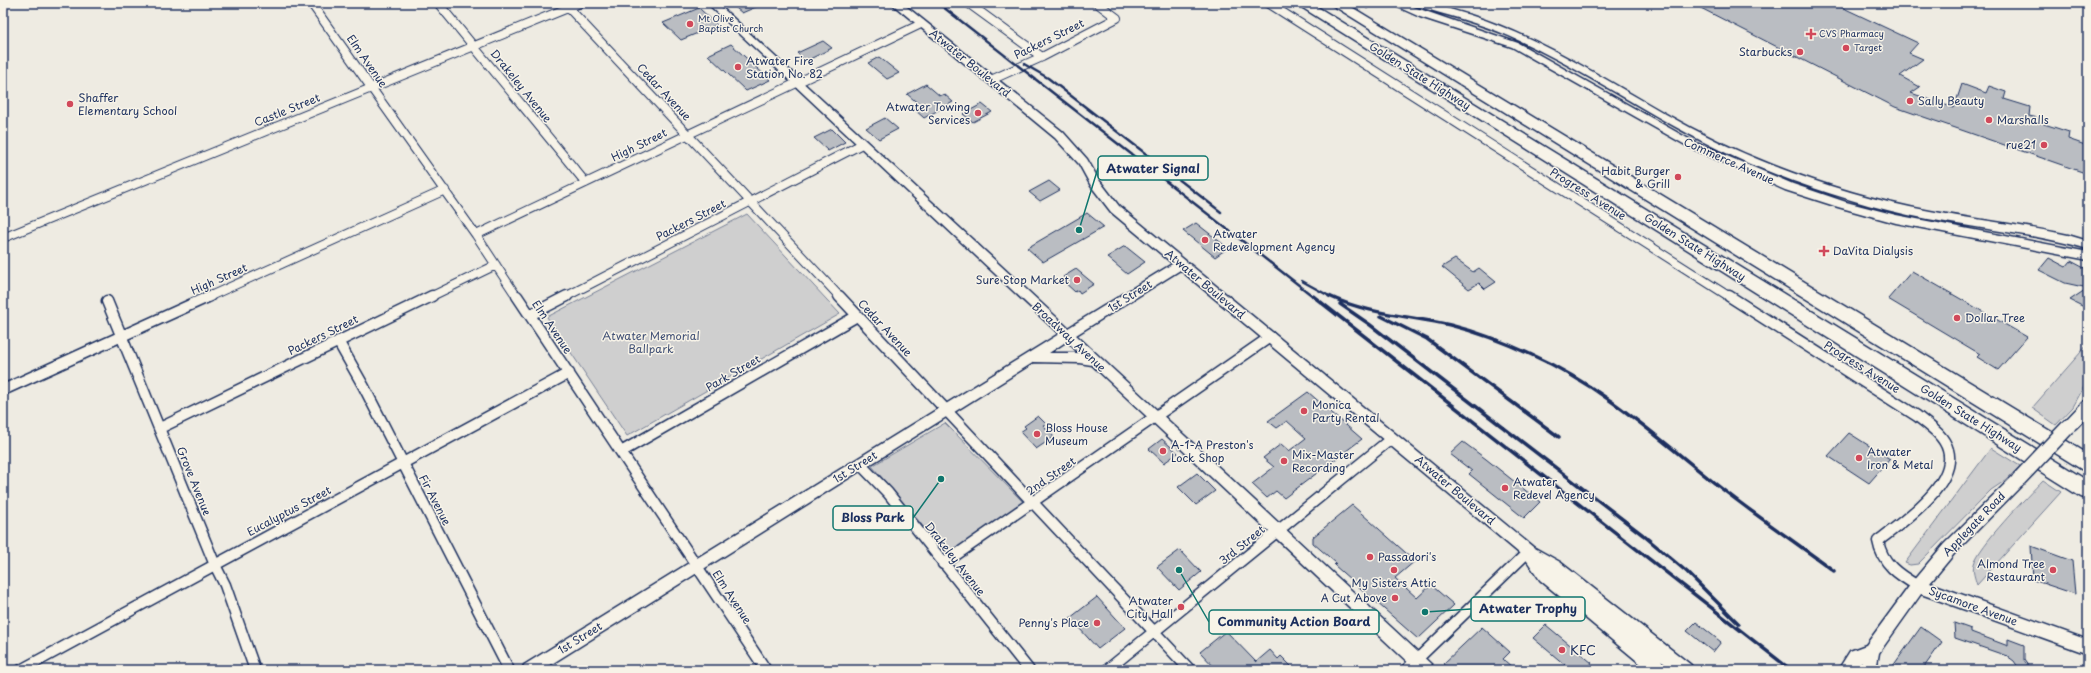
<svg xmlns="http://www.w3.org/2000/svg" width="2091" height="673" font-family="'Playpen Sans',sans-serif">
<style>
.green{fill:#cfcfcf;stroke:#757f96}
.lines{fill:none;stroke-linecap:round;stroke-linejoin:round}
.stream{stroke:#6e7992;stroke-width:2.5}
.building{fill:#babdc2;stroke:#1b2f5e}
.minor-far1-casing{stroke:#1b2f5e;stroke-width:10}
.minor-casing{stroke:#1b2f5e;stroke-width:13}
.tertiary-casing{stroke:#1b2f5e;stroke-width:3}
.secondary-casing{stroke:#1b2f5e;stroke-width:3}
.motorway-casing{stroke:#1b2f5e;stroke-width:3}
.minor-far1{stroke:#f7f3e8;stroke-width:8}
.minor{stroke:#f7f3e8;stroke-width:10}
.tertiary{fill:#f7f3e8;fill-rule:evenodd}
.secondary{fill:#f7f3e8;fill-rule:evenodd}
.motorway{fill:#f7f3e8;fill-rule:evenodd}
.rail-far1{stroke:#1b2f5e;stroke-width:2.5}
.rail{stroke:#1b2f5e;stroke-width:3.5}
.secondary-bridge-casing{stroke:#1b2f5e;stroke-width:17;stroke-linecap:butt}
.secondary-bridge{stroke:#f7f3e8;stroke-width:14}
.poi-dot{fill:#d1495b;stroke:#f7f3e8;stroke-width:1.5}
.labels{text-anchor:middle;stroke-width:3;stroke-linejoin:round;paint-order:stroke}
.far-poi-label{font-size:9px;fill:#1b2f5e;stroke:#f7f3e8;text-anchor:start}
.street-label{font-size:11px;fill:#1b2f5e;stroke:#f7f3e8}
.poi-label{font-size:11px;fill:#1b2f5e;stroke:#f7f3e8;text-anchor:start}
.park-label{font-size:11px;fill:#3f4f75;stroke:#f7f3e8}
.near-poi-label{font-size:13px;fill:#1b2f5e;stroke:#f7f3e8;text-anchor:start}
.leader{fill:none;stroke:#0f766e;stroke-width:1.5}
.callout-dot{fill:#0f766e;stroke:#f7f3e8;stroke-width:1.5}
.callout{fill:#f7f3e8;stroke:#0f766e;stroke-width:1.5}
.callout-label{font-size:12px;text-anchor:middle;font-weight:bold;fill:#1b2f5e}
</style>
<rect width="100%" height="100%" fill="#eeebe2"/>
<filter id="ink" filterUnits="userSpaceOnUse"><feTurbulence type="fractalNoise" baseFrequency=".025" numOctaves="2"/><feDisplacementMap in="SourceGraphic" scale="8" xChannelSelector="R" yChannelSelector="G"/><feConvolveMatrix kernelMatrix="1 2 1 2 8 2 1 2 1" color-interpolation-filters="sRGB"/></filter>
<g filter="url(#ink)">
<!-- green -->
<path class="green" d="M 747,214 L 840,314 L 627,436 L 547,317 Z
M 2088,344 L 2088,379 L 2073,407 L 2056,425 L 2032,408 Z
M 945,423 L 1027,506 L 949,557 L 872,466 Z
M 1991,448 L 2020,466 L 2006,480 L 1991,490 L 1918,564 L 1910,565 L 1905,563 Z
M 2043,480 L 2061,492 L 1977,585 C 1975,578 1972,571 1974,564 C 1978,546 2028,496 2043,480 Z"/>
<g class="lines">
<!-- stream -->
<path class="stream" d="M 1367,8 L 1371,3"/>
</g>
<!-- building -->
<path class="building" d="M 730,3 L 765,3 L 742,13 Z
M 1691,3 L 1833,3 L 1918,43 L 1909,53 L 1923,59 L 1900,76 L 1920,87 L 1911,93 L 1954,108 L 1962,84 L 1986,93 L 1989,86 L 2006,92 L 2004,99 L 2030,107 L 2029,116 L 2038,118 L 2038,122 L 2069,132 L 2068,139 L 2088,146 L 2088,174 L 1895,107 Z
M 699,8 L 717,25 L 681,40 L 663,23 Z
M 823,41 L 832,48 L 806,61 L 797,53 Z
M 731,44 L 770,80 L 746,91 L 708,55 Z
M 879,57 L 899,73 L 887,79 L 868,63 Z
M 926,84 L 940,96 L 944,94 L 953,102 L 924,118 L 914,109 L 921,106 L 907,94 Z
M 982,104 L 992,112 L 973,122 L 963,114 Z
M 885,118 L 898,129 L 879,139 L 866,128 Z
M 832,129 L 845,142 L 828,151 L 814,138 Z
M 1049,181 L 1060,190 L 1040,201 L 1029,192 Z
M 1087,213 L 1104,227 L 1043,262 L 1027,248 Z
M 1196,223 L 1228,248 L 1215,257 L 1183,231 Z
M 1125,246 L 1145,262 L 1127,274 L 1107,257 Z
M 2049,258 L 2066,267 L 2071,261 L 2088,270 L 2088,288 L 2065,283 L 2039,270 Z
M 1455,259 L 1473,272 L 1479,268 L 1496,282 L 1485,289 L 1479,283 L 1469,289 L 1442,267 Z
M 1076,269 L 1094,284 L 1080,293 L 1078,290 L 1075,292 L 1063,281 L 1065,279 L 1063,277 Z
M 1912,271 L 2027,337 L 1998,370 L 1977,357 L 1980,354 L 1888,299 Z
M 2088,288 L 2088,309 L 2070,300 Z
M 1308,392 L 1362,439 L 1284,498 L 1276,491 L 1267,498 L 1252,484 L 1274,467 L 1263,458 L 1281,444 L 1289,451 L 1306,438 L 1287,421 L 1277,428 L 1268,421 Z
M 1038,416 L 1046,424 L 1043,425 L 1054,437 L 1036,449 L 1020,432 L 1026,428 L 1024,426 Z
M 1849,433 L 1890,459 L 1869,483 L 1828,456 Z
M 1162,439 L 1178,453 L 1164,463 L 1149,449 Z
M 1463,442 L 1486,459 L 1540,502 L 1524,518 L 1469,474 L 1472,471 L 1450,454 Z
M 1197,473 L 1215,491 L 1196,505 L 1178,487 Z
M 1352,505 L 1415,561 L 1395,578 L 1417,598 L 1431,585 L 1454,605 L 1418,639 L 1334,565 L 1336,563 L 1313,543 L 1313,537 Z
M 2031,546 L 2072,561 L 2075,594 L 2033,580 Z
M 1180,550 L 1201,572 L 1179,590 L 1157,567 Z
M 1097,597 L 1125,628 L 1098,649 L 1070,618 Z
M 1696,622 L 1721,642 L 1713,652 L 1687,631 Z
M 1954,623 L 1971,629 L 1971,632 L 2008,646 L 2008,639 L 2024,645 L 2024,660 L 2031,670 L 2020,670 L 2014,661 L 2007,656 L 1955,638 Z
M 1546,625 L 1592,663 L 1586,670 L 1571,670 L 1533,638 Z
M 1482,627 L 1510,652 L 1503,659 L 1515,670 L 1450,670 L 1443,664 Z
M 1921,627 L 1942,642 L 1922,670 L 1890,670 Z
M 1226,631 L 1256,662 L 1270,650 L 1278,659 L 1281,656 L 1291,666 L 1286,670 L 1217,670 L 1200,652 Z"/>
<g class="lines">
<defs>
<path id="minor-far1" d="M 311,3 L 476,235 L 517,297
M 438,3 L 586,183
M 564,3 L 840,297
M 968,3 L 1042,57
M 1268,3 L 1730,297
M 991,80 L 1042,57 L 1117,18 L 1097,3
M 476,235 L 921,24
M 3,238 L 580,3
M 208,297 L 445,190
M 430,297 L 496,265
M 565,297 L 862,144"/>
<path id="minor" d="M 517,296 L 766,670
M 839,296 L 1190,670
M 1729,296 L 1917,416 C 1928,425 1944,435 1948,450 C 1958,484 1901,523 1878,541 C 1882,564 1899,575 1918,586
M 107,301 L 215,565 L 225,585 L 255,670
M 530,315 L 567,296
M 338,341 L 364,387 L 509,670
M 3,390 L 210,296
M 160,428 L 432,296
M 621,452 L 857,316
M 860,464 L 888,493 L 1029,670
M 943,564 L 1270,337
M 21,670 L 569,373
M 1107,670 L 1392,438
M 1406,670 L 1528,552"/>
<path id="tertiary" d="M 707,3 L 717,3 L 1068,328 L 1177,261 L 1185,261 L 1187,264 L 1185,267 L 1076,335 L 1432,665 L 1434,670 L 1416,670 L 1092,365 L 1079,363 L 1034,362 L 542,670 L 522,670 L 524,665 L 1059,334 ZM 1067,341 L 1079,353 L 1049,353 Z
M 1389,3 L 1402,3 L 1518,43 L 1696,143 L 1793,184 L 1846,202 L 1896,215 L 2088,252 L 2088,260 L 1896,223 L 1838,207 L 1785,190 L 1689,147 L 1512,47 L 1420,17 Z
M 1415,3 C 1434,3 1452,10 1470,15 C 1539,37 1601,77 1664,113 C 1699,133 1734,150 1772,165 C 1823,185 1876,201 1930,211 C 1976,220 2023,225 2068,235 L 2088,241 L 2088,249 C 2035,234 1981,229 1928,219 C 1872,208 1818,191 1765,170 C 1675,135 1597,75 1509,36 C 1479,23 1447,15 1416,6 Z"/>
<path id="secondary" d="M 891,3 L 902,3 L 1063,132 L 1087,159 L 1099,180 L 1119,206 L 1533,547 L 1560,562 L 1691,665 L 1693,670 L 1673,670 L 1661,661 L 1668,670 L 1648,670 L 1540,580 L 1525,558 L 1111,212 L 1091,186 L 1079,164 L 1055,138 Z
M 2088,400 L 2088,415 C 2081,422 2074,435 2063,431 L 2061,427 L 2063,423 L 2083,402 Z
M 2019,473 L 2024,475 L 2026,479 L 2024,483 L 1954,554 L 1930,583 L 2088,640 L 2088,654 L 1921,594 L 1879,653 L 1876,670 L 1858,670 L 1862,661 L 1855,670 L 1838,670 L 1850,651 L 1866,645 L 1913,581 L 1944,544 L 2014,475 Z"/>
<path id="motorway" d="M 1295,3 L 1311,3 L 2088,481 L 2088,499 L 2081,497 Z
M 1329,3 L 1345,3 L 2088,454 L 2088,471 L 2081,469 Z"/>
</defs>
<!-- minor-far1 casing -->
<use href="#minor-far1" class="minor-far1-casing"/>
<!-- minor casing -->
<use href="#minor" class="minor-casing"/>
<!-- tertiary casing -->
<use href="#tertiary" class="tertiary-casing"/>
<!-- secondary casing -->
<use href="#secondary" class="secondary-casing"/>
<!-- motorway casing -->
<use href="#motorway" class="motorway-casing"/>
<!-- minor-far1 -->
<use href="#minor-far1" class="minor-far1"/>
<!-- minor -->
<use href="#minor" class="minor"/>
<!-- tertiary -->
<use href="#tertiary" class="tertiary"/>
<!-- secondary -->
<use href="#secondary" class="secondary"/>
<!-- motorway -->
<use href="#motorway" class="motorway"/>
<!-- rail-far1 -->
<path class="rail-far1" d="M 938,3 L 1314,297
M 1024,64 L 1048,78 L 1221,212
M 1302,281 L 1331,297"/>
<!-- rail -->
<path class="rail" d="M 1313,296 L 1791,670
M 1329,296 C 1367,314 1410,316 1450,325 C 1478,332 1506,343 1532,355 C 1602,386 1658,438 1717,485 C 1755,515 1795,542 1834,571
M 1340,304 L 1369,324 L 1643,535 L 1687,572 L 1739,624
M 1381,316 L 1427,339 L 1559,437"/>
<defs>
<path id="secondary-bridge" d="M 2019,479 L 2068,427"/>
</defs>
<!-- secondary-bridge casing -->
<use href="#secondary-bridge" class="secondary-bridge-casing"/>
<!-- secondary-bridge -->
<use href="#secondary-bridge" class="secondary-bridge"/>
</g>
</g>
<!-- markers -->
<g class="poi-dot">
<circle cx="690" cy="24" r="4"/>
<path d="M1809 28h4v4h4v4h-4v4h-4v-4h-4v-4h4z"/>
<circle cx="1846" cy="48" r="4"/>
<circle cx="1800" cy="52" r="4"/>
<circle cx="738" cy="67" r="4"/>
<circle cx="1910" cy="101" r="4"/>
<circle cx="70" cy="104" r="4"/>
<circle cx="978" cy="113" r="4"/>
<circle cx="1989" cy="120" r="4"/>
<circle cx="2044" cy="145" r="4"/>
<circle cx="1678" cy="177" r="4"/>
<circle cx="1205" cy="240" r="4"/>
<path d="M1822 245h4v4h4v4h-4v4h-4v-4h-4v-4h4z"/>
<circle cx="1077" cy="280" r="4"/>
<circle cx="1957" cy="318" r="4"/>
<circle cx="1304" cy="411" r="4"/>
<circle cx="1037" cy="434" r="4"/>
<circle cx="1163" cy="451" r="4"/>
<circle cx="1859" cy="458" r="4"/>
<circle cx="1284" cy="461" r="4"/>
<circle cx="1505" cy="488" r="4"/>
<circle cx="1370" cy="557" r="4"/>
<circle cx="1394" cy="570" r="4"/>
<circle cx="2053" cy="570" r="4"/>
<circle cx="1395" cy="598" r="4"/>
<circle cx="1181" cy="607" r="4"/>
<circle cx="1097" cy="623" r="4"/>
<circle cx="1562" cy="650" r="4"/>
</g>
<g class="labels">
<!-- far-poi labels -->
<g class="far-poi-label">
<text x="698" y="22">Mt Olive<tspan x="698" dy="10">Baptist Church</tspan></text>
<text x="1819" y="37">CVS Pharmacy</text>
<text x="1854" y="51">Target</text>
</g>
<!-- street labels -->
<g class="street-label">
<text transform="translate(1049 39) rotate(-26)" y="4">Packers Street</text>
<text transform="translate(367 61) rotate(55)" y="4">Elm Avenue</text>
<text transform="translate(970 63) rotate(39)" y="4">Atwater Boulevard</text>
<text transform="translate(1420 76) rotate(32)" y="4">Golden State Highway</text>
<text transform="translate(521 86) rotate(51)" y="4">Drakeley Avenue</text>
<text transform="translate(664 92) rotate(47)" y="4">Cedar Avenue</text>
<text transform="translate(287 110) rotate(-22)" y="4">Castle Street</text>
<text transform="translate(639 145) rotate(-26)" y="4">High Street</text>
<text transform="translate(1729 161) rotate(24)" y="4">Commerce Avenue</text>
<text transform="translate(1588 194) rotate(32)" y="4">Progress Avenue</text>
<text transform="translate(691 220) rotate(-27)" y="4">Packers Street</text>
<text transform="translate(1695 247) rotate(32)" y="4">Golden State Highway</text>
<text transform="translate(219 279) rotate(-24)" y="4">High Street</text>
<text transform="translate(1205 284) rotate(40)" y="4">Atwater Boulevard</text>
<text transform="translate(1130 296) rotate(-32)" y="4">1st Street</text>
<text transform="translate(552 327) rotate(56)" y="4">Elm Avenue</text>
<text transform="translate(885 328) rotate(47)" y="4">Cedar Avenue</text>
<text transform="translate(323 335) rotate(-26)" y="4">Packers Street</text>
<text transform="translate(1069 337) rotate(43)" y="4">Broadway Avenue</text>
<text transform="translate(1862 367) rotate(32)" y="4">Progress Avenue</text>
<text transform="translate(733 373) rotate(-30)" y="4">Park Street</text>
<text transform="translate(1971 418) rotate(32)" y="4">Golden State Highway</text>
<text transform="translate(855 467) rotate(-32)" y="4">1st Street</text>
<text transform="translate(1051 476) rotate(-35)" y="4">2nd Street</text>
<text transform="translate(194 481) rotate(68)" y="4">Grove Avenue</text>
<text transform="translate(1455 490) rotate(40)" y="4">Atwater Boulevard</text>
<text transform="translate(435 500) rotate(63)" y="4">Fir Avenue</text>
<text transform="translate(289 511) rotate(-28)" y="4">Eucalyptus Street</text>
<text transform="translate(1974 524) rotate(-46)" y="4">Applegate Road</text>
<text transform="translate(1242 545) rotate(-39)" y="4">3rd Street</text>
<text transform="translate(955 559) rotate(52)" y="4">Drakeley Avenue</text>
<text transform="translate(732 597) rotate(57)" y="4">Elm Avenue</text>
<text transform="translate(1973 606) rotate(20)" y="4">Sycamore Avenue</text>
<text transform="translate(580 638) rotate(-32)" y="4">1st Street</text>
</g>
<!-- poi labels -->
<g class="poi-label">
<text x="1792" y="56" text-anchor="end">Starbucks</text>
<text x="746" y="65">Atwater Fire<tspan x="746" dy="13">Station No. 82</tspan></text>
<text x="78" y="102">Shaffer<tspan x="78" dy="13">Elementary School</tspan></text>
<text x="1918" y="105">Sally Beauty</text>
<text x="970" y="111" text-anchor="end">Atwater Towing<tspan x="970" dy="13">Services</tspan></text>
<text x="1997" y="124">Marshalls</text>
<text x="2036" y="149" text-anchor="end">rue21</text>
<text x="1670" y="175" text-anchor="end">Habit Burger<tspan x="1670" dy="13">&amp; Grill</tspan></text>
<text x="1213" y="238">Atwater<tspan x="1213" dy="13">Redevelopment Agency</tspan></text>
<text x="1833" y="255">DaVita Dialysis</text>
<text x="1069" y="284" text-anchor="end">Sure Stop Market</text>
<text x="1965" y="322">Dollar Tree</text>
<text x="1312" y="409">Monica<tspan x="1312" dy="13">Party Rental</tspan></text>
<text x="1045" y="432">Bloss House<tspan x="1045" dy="13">Museum</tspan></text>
<text x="1171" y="449">A-1-A Preston's<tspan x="1171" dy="13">Lock Shop</tspan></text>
<text x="1867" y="456">Atwater<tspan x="1867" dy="13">Iron &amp; Metal</tspan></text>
<text x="1292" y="459">Mix-Master<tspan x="1292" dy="13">Recording</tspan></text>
<text x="1513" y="486">Atwater<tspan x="1513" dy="13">Redevel Agency</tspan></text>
<text x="1378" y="561">Passadori's</text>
<text x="2045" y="568" text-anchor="end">Almond Tree<tspan x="2045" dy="13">Restaurant</tspan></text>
<text x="1394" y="587" text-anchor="middle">My Sisters Attic</text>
<text x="1387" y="602" text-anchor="end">A Cut Above</text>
<text x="1173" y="605" text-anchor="end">Atwater<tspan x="1173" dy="13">City Hall</tspan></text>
<text x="1089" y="627" text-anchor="end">Penny's Place</text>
</g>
<!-- park labels -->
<g class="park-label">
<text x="651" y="340">Atwater Memorial<tspan x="651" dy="13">Ballpark</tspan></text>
</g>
<!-- near-poi labels -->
<g class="near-poi-label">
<text x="1570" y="655">KFC</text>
</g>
</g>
<!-- callouts -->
<path class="leader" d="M1079 230L1098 168M941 479L913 518M1425 612L1471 609M1179 570L1209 622"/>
<g class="callout-dot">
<circle cx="1079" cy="230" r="4"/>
<circle cx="941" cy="479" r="4"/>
<circle cx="1425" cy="612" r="4"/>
<circle cx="1179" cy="570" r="4"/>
</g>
<g class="callout">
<rect x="1098" y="156" width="110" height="24" rx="4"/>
<rect x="833" y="506" width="80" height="24" rx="4"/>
<rect x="1471" y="597" width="114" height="24" rx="4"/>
<rect x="1209" y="610" width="170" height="24" rx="4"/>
</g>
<g class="callout-label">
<text x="1153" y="173">Atwater Signal</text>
<text x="873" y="522">Bloss Park</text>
<text x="1528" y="613">Atwater Trophy</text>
<text x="1294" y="626">Community Action Board</text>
</g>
<!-- margin -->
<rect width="2091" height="673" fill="none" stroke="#f7f3e8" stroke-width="16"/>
<rect x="8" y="8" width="2075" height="657" fill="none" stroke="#1b2f5e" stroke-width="1.5" filter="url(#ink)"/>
</svg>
